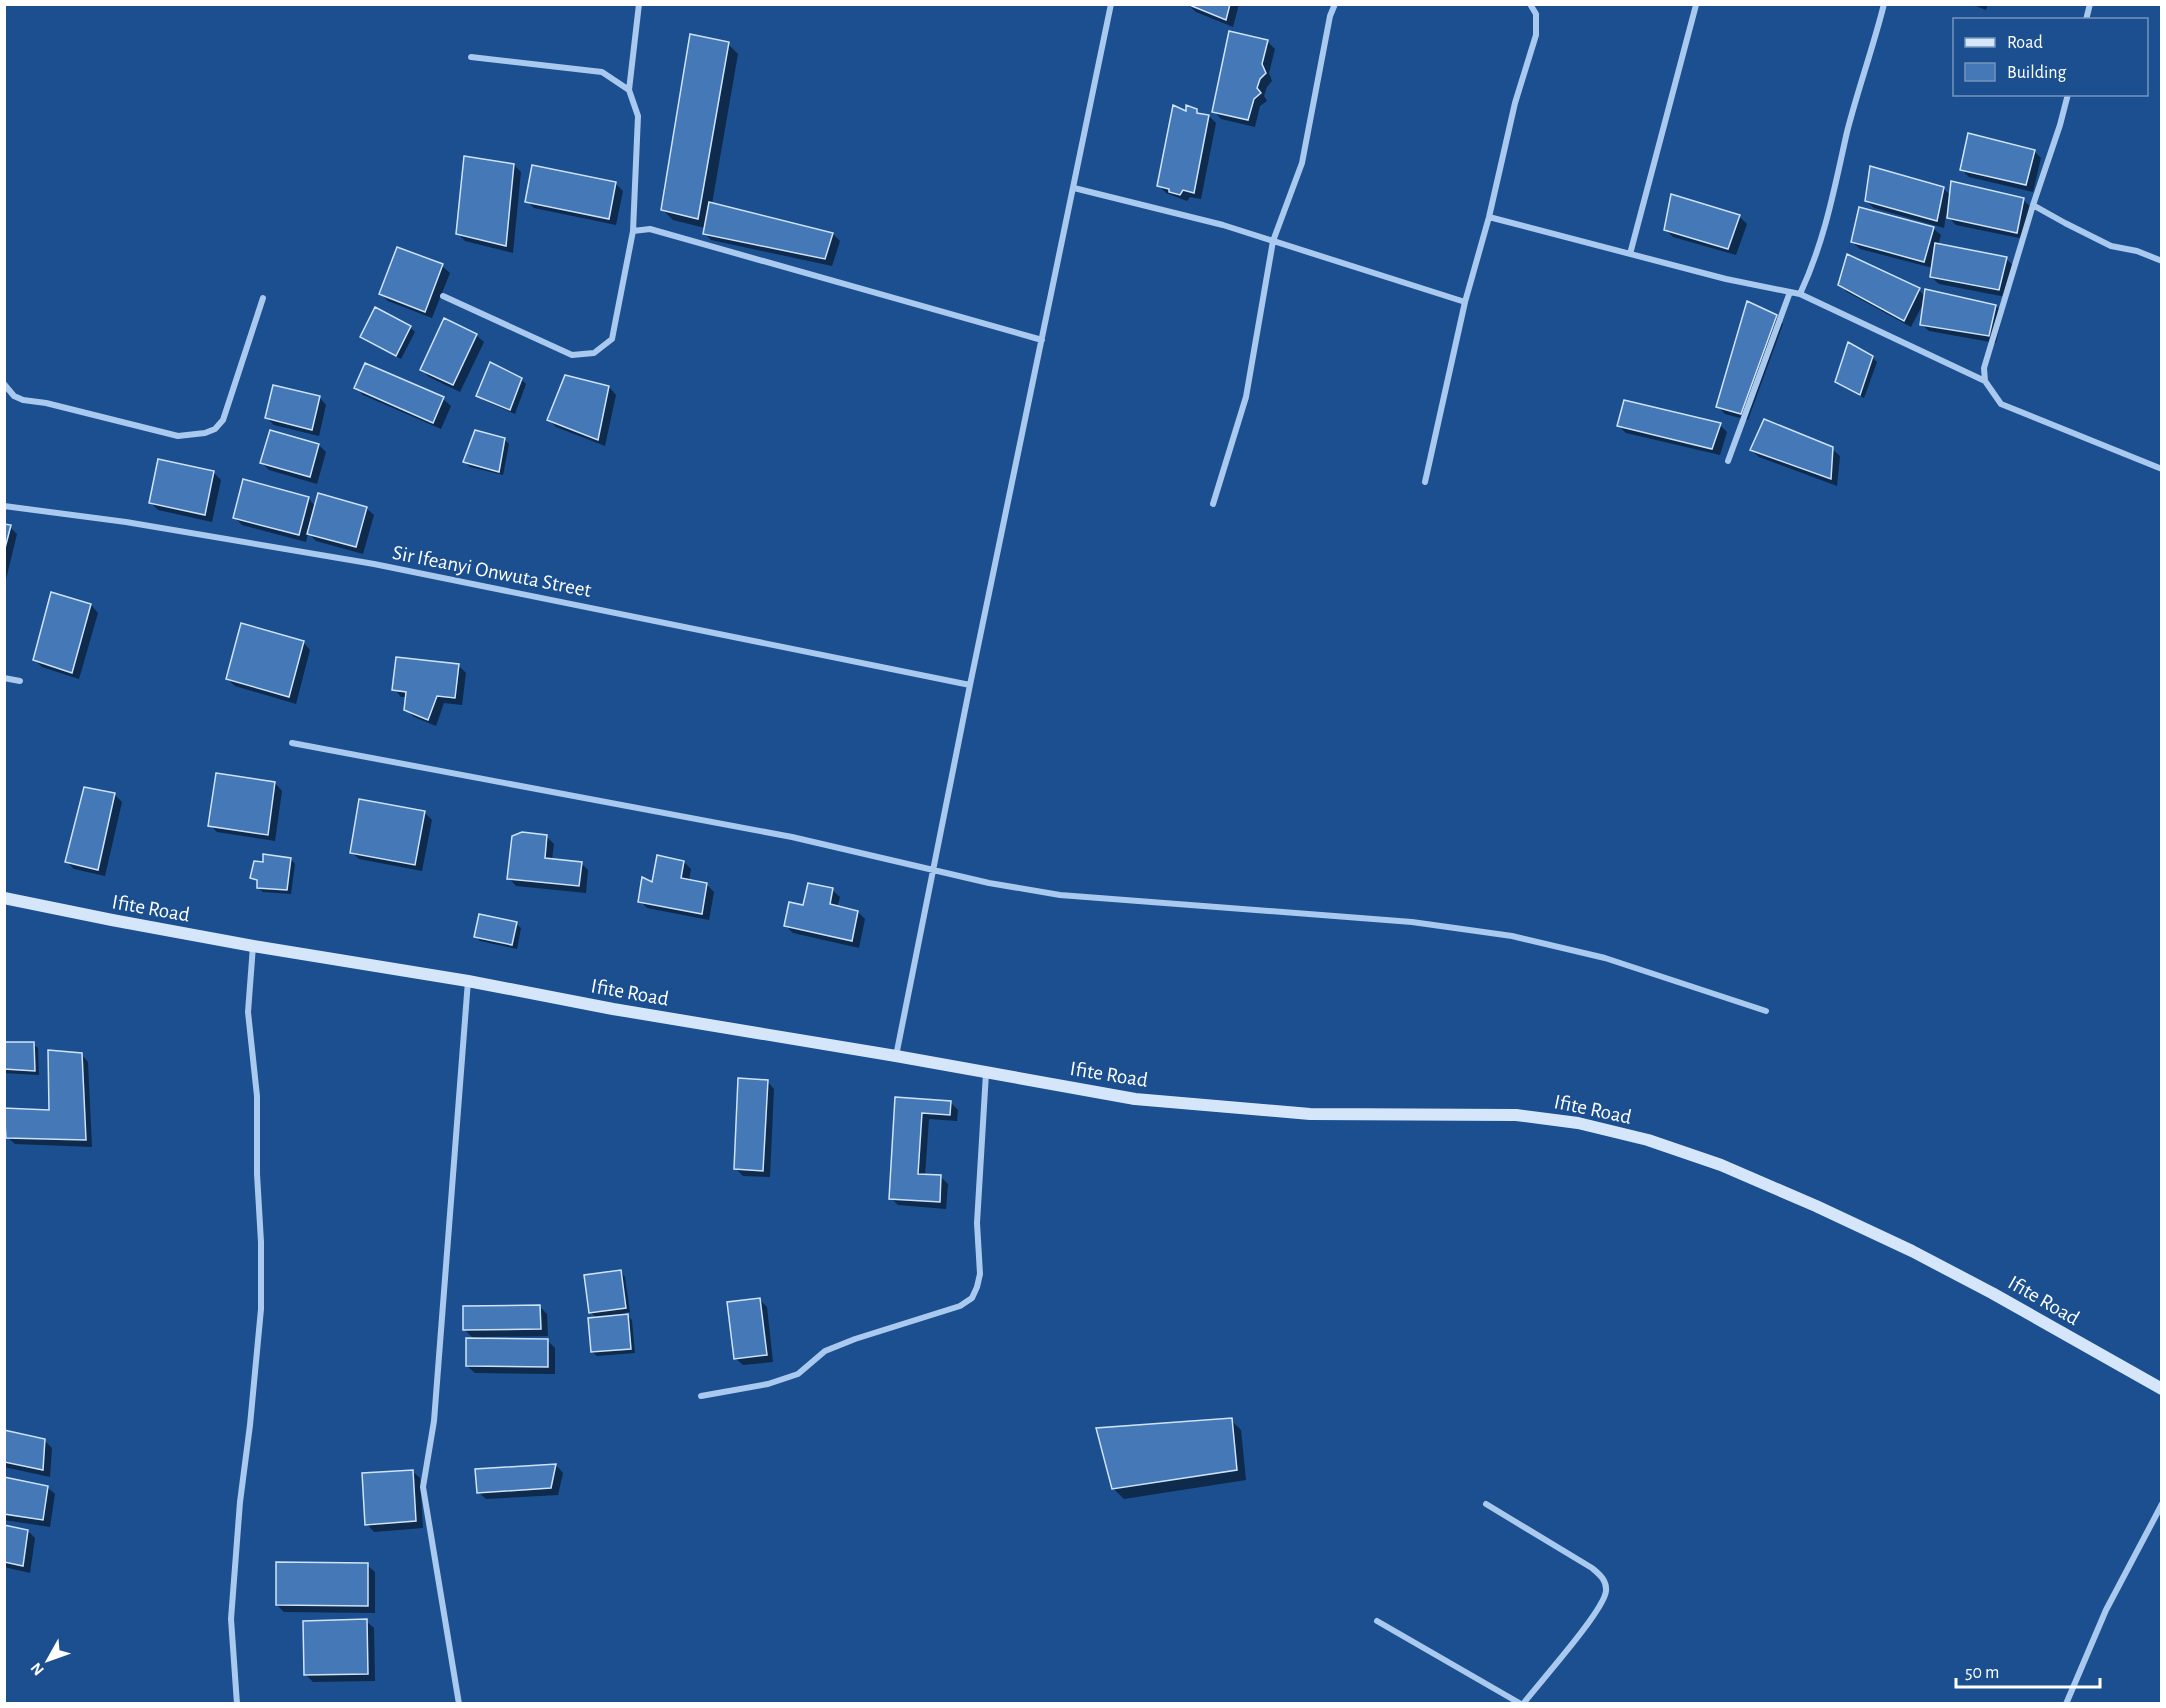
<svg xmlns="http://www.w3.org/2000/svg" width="2166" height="1708" font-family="'Alegreya Sans',sans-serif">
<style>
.shadow{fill:#0007}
.building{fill:#4478b7;stroke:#cfe3fa;stroke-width:1.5}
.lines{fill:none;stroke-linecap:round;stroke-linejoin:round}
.street{stroke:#a9c9ee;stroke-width:6}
.secondary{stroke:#d6e6fa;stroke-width:12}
.labels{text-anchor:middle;stroke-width:4.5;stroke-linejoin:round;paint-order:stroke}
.street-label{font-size:21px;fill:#fff;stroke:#1b4f8f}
</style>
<rect width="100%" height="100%" fill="#1b4f8f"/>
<!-- shadow -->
<path class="shadow" d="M 1239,4 L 1233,27 L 1196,12 L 1188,5 Z
M 1971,4 L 1988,4 L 1986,10 Z
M 1267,41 L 1275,49 L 1269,73 L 1272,81 L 1267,87 L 1264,96 L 1267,101 L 1260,106 L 1255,127 L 1221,119 L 1214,111 Z
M 728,44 L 738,54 L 712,204 L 833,234 L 840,241 L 832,266 L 711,240 L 704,233 L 705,228 L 673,220 L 663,210 Z
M 1196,111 L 1200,115 L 1209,116 L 1216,123 L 1201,199 L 1190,197 L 1187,201 L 1166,193 L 1158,185 L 1187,113 Z
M 2034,151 L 2041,158 L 2033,192 L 1969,177 L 1962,170 Z
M 514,165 L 521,172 L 513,253 L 465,241 L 458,234 Z
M 615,183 L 623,191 L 616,225 L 534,208 L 527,201 Z
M 1943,188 L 1951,196 L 2023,200 L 2031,207 L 2024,239 L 1956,225 L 1946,215 L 1944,228 L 1874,208 L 1866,201 Z
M 1672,196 L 1740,217 L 1747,224 L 1736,255 L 1673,237 L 1666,230 Z
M 1933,228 L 1941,235 L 1938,245 L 2006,259 L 2014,266 L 2006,297 L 1939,284 L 1931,277 L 1933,268 L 1860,249 L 1852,242 Z
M 442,266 L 450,273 L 432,318 L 388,301 L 381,294 Z
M 1840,285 L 1919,290 L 1925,296 L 1996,306 L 2003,313 L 1996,343 L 1929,331 L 1921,324 L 1924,302 L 1911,327 L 1847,292 Z
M 1776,316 L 1783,324 L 1748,420 L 1725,414 L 1717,406 Z
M 410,327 L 415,332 L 401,359 L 366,341 L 362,337 Z
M 476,335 L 484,342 L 460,392 L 429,377 L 422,370 Z
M 1872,357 L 1877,362 L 1864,398 L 1841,386 L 1836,382 Z
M 366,365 L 443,399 L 451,406 L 441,429 L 363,395 L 356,388 Z
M 521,379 L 526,384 L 515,414 L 483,400 L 478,395 Z
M 609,387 L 616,395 L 605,446 L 556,427 L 549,420 Z
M 319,397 L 326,405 L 319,436 L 274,425 L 267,418 Z
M 1720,425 L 1727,432 L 1720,455 L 1626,433 L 1619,426 Z
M 504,439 L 509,444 L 503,475 L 470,467 L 465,462 Z
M 319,445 L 326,452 L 317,484 L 269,470 L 262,463 Z
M 1832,449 L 1840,456 L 1837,486 L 1759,457 L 1751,450 Z
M 213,472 L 221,480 L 212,522 L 158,510 L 150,502 Z
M 308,498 L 316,507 L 366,508 L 374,515 L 363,554 L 316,541 L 308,533 L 306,542 L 242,525 L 234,517 Z
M 4,525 L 10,527 L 17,534 L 4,588 Z
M 91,605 L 98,613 L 79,679 L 42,667 L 35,660 Z
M 303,642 L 310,650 L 296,704 L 235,686 L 227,679 Z
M 458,665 L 466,673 L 462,705 L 444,703 L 436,726 L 414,717 L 406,710 L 407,697 L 401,697 L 394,689 Z
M 275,783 L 282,791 L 275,841 L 217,832 L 210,825 Z
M 86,789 L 115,795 L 122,802 L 105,876 L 74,869 L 67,862 Z
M 424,812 L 432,820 L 422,871 L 359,859 L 351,852 Z
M 546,836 L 554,844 L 552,860 L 581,863 L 588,870 L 586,893 L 516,886 L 509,878 Z
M 291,859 L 295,864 L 291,894 L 263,892 L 258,888 L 258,883 L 252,878 L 264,864 Z
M 684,862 L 691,869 L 689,881 L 706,884 L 714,892 L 709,920 L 647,908 L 640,901 L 653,884 Z
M 832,890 L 840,897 L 837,908 L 858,912 L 865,919 L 859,948 L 793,933 L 786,926 L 804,907 Z
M 516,924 L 521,928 L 517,949 L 480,941 L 476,936 Z
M 4,1043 L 33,1044 L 38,1048 L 39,1075 L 4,1073 Z
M 81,1054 L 88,1062 L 92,1147 L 15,1144 L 7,1137 L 4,1110 L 51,1112 Z
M 767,1081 L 774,1089 L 770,1177 L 743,1176 L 735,1168 Z
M 897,1099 L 950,1102 L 958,1110 L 957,1121 L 929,1119 L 925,1176 L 941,1177 L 948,1184 L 946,1209 L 898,1205 L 891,1198 Z
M 621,1272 L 625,1277 L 630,1312 L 625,1313 L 632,1320 L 635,1353 L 597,1356 L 592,1352 L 597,1318 L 590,1312 Z
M 760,1300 L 767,1307 L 773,1362 L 743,1365 L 735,1358 Z
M 540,1307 L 547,1314 L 548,1336 L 486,1337 L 486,1340 L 547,1340 L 555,1348 L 555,1374 L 475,1373 L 467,1366 L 475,1340 L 465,1330 Z
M 1231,1420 L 1241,1430 L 1246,1480 L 1124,1499 L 1113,1488 Z
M 4,1432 L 44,1440 L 52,1448 L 50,1477 L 4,1467 Z
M 556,1465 L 563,1473 L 558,1495 L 486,1499 L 478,1492 Z
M 412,1471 L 420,1478 L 423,1528 L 374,1532 L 367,1524 Z
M 4,1479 L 47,1487 L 55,1494 L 50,1527 L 4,1520 Z
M 4,1527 L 28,1531 L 35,1538 L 30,1573 L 4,1567 Z
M 367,1565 L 375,1572 L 375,1613 L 284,1612 L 277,1605 Z
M 366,1621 L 374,1628 L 375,1681 L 313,1682 L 306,1675 Z"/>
<!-- building -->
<path class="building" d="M 1187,4 L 1230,4 L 1226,20 Z
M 1229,31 L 1268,40 L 1262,64 L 1266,73 L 1260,79 L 1257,88 L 1261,93 L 1254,99 L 1248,120 L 1212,112 Z
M 690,34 L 729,42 L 698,219 L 661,210 Z
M 1173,105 L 1186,111 L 1186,105 L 1197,109 L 1197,113 L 1209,115 L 1194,193 L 1183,190 L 1180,195 L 1169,192 L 1169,189 L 1157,186 Z
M 1968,133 L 2035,150 L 2026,185 L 1960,170 Z
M 464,156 L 514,164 L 506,246 L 456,234 Z
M 532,165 L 616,182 L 609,219 L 525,202 Z
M 1870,166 L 1944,187 L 1937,221 L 1865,201 Z
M 1951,181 L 2024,198 L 2017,233 L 1947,218 Z
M 1671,194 L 1740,215 L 1728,249 L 1664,230 Z
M 709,202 L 833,233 L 825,259 L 703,234 Z
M 1859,207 L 1934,227 L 1924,262 L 1851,242 Z
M 1935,243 L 2007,257 L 1999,290 L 1930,277 Z
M 397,247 L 443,264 L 425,312 L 379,294 Z
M 1847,254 L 1920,288 L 1904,321 L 1838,285 Z
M 1925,289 L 1996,305 L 1989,336 L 1920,325 Z
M 1747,301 L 1777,315 L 1741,414 L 1716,407 Z
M 375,307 L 411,326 L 396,356 L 360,337 Z
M 444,318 L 477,334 L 453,385 L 420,370 Z
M 1848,342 L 1873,356 L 1860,395 L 1835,382 Z
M 490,362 L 522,378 L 510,410 L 476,396 Z
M 365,363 L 444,397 L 433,423 L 354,388 Z
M 565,375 L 609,386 L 598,440 L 547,420 Z
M 273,385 L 320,396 L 312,430 L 265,418 Z
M 1624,400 L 1721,423 L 1712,449 L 1617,426 Z
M 1764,419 L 1833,447 L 1831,479 L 1750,450 Z
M 270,430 L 319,444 L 310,477 L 260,463 Z
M 475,430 L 505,438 L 499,472 L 463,462 Z
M 158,459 L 214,471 L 205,515 L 149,503 Z
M 243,479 L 309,497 L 299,535 L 233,518 Z
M 318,493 L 367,507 L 356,547 L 307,534 Z
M 4,524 L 11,525 L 4,552 Z
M 51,592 L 91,604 L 72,673 L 33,660 Z
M 241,623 L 304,641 L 289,697 L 226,679 Z
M 396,657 L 459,664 L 455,698 L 437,696 L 428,720 L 404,710 L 406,692 L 392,690 Z
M 216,773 L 275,782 L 268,835 L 208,826 Z
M 84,787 L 115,793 L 98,870 L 65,862 Z
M 359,799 L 425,811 L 415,865 L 350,853 Z
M 522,832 L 547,835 L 545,858 L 582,862 L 579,886 L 507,879 L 512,836 Z
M 263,854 L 291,858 L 287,890 L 257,888 L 257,880 L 250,878 L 254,861 L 263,862 Z
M 657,855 L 684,861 L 681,878 L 707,883 L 702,914 L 638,902 L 642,877 L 652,882 Z
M 808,883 L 833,888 L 830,904 L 858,911 L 852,941 L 784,926 L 789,902 L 803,905 Z
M 479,914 L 517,922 L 512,945 L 474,937 Z
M 4,1042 L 34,1042 L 35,1071 L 4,1069 Z
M 48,1050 L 82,1053 L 86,1140 L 6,1138 L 4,1108 L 49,1110 Z
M 738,1078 L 768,1080 L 763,1171 L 734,1169 Z
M 895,1097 L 951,1101 L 950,1115 L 922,1113 L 918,1174 L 941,1175 L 940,1202 L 889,1199 Z
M 621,1270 L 626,1308 L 589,1313 L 584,1275 Z
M 760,1298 L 767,1355 L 734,1359 L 727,1302 Z
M 540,1305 L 541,1329 L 463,1330 L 463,1306 Z
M 628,1314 L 631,1349 L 591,1352 L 588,1318 Z
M 466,1338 L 548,1339 L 548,1367 L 466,1366 Z
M 1232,1418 L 1237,1470 L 1112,1489 L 1096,1428 Z
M 4,1430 L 45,1439 L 43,1470 L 4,1462 Z
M 556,1464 L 551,1488 L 477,1493 L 475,1469 Z
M 413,1470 L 416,1521 L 365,1525 L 362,1473 Z
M 4,1477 L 48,1486 L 43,1520 L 4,1514 Z
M 4,1525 L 28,1530 L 23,1566 L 4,1562 Z
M 276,1562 L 368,1563 L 368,1606 L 276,1605 Z
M 367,1619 L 368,1674 L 304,1675 L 303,1621 Z"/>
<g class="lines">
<!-- street -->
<path class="street" d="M 2086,20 L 2090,4
M 471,57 L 602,72 L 629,90 L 638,116 L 633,231
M 629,90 L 639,4
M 2068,94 L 2060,125 L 2033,205 L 1984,368 L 1985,381 L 2001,404 L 2162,469
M 1074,188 L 1223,225 L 1465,302
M 2033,205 L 2065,223 L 2111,246 L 2137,251 L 2162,261
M 1489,217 L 1726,279 L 1800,294 L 1985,381
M 1630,254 L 1696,5
M 1800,294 C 1825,240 1834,190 1847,132 C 1858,89 1873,48 1884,4
M 443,296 L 572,355 L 594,353 L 612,339 L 633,231 L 650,229 L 1042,340
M 4,384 L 14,396 L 23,400 L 46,403 L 178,436 L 205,433 L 215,429 L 223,420 L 263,298
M 1728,461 L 1790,292
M 1425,482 L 1465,302 L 1489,217 L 1515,103 L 1536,35 L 1536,14 L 1530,4
M 1213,504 L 1246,397 L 1273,241 L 1302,163 L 1330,16 L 1335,4
M 4,506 L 126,522 L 374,564 L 970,685
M 4,678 L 20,681
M 292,743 L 792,837 L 989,883 L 1060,895 L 1412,922 L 1512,936 L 1605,958 L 1766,1011
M 896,1056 L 970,685 L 1111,4
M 701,1396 L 768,1384 L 798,1374 L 825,1351 L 855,1339 L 960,1306 L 972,1298 L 977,1287 L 980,1274 L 977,1223 L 986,1073
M 1486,1504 L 1592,1568 C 1599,1574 1607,1580 1606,1591 C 1604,1611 1539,1683 1523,1704
M 1377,1621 L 1521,1704
M 237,1704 L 231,1619 L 240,1502 L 250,1425 L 261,1309 L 261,1242 L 257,1174 L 257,1096 L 248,1012 L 253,946
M 459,1704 L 423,1487 L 434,1421 L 468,981
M 2066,1704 L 2106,1610 L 2162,1504"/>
<!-- secondary -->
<path class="secondary" d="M 4,898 L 112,920 L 253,946 L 468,981 L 613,1009 L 896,1056 L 1135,1099 L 1310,1114 L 1516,1115 L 1578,1123 L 1648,1140 L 1721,1165 L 1816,1206 L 1912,1251 L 1992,1293 L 2162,1389"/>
</g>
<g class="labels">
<!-- street labels -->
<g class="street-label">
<text transform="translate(492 571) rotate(11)" y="7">Sir Ifeanyi Onwuta Street</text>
<text transform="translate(151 908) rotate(10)" y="7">Ifite Road</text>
<text transform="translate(630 992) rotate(10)" y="7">Ifite Road</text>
<text transform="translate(1109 1074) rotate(9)" y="7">Ifite Road</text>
<text transform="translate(1593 1109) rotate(12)" y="7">Ifite Road</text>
<text transform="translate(2044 1300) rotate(30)" y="7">Ifite Road</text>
</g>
</g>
<!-- border -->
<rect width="2166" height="1708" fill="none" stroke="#ffffff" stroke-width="12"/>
<!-- legend -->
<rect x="1953" y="18" width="195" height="78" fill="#1b4f8f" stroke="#7695bc" stroke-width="1.5"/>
<rect x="1965" y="38" width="30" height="9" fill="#d6e6fa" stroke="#7695bc" stroke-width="1.5"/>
<text x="2007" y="48" font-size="18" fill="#ffffff">Road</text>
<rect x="1965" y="63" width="30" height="18" fill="#4478b7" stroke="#7695bc" stroke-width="1.5"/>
<text x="2007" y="78" font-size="18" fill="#ffffff">Building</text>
<!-- north arrow -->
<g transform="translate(48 1660) rotate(230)" stroke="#1b4f8f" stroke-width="4.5" paint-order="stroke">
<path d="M0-4.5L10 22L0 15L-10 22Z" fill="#ffffff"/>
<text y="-9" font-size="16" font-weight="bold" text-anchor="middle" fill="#ffffff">N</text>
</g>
<!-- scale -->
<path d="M1956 1678v9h144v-9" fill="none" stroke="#ffffff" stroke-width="3"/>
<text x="1965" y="1678" font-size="18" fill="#ffffff" stroke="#1b4f8f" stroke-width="4.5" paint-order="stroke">50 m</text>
</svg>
